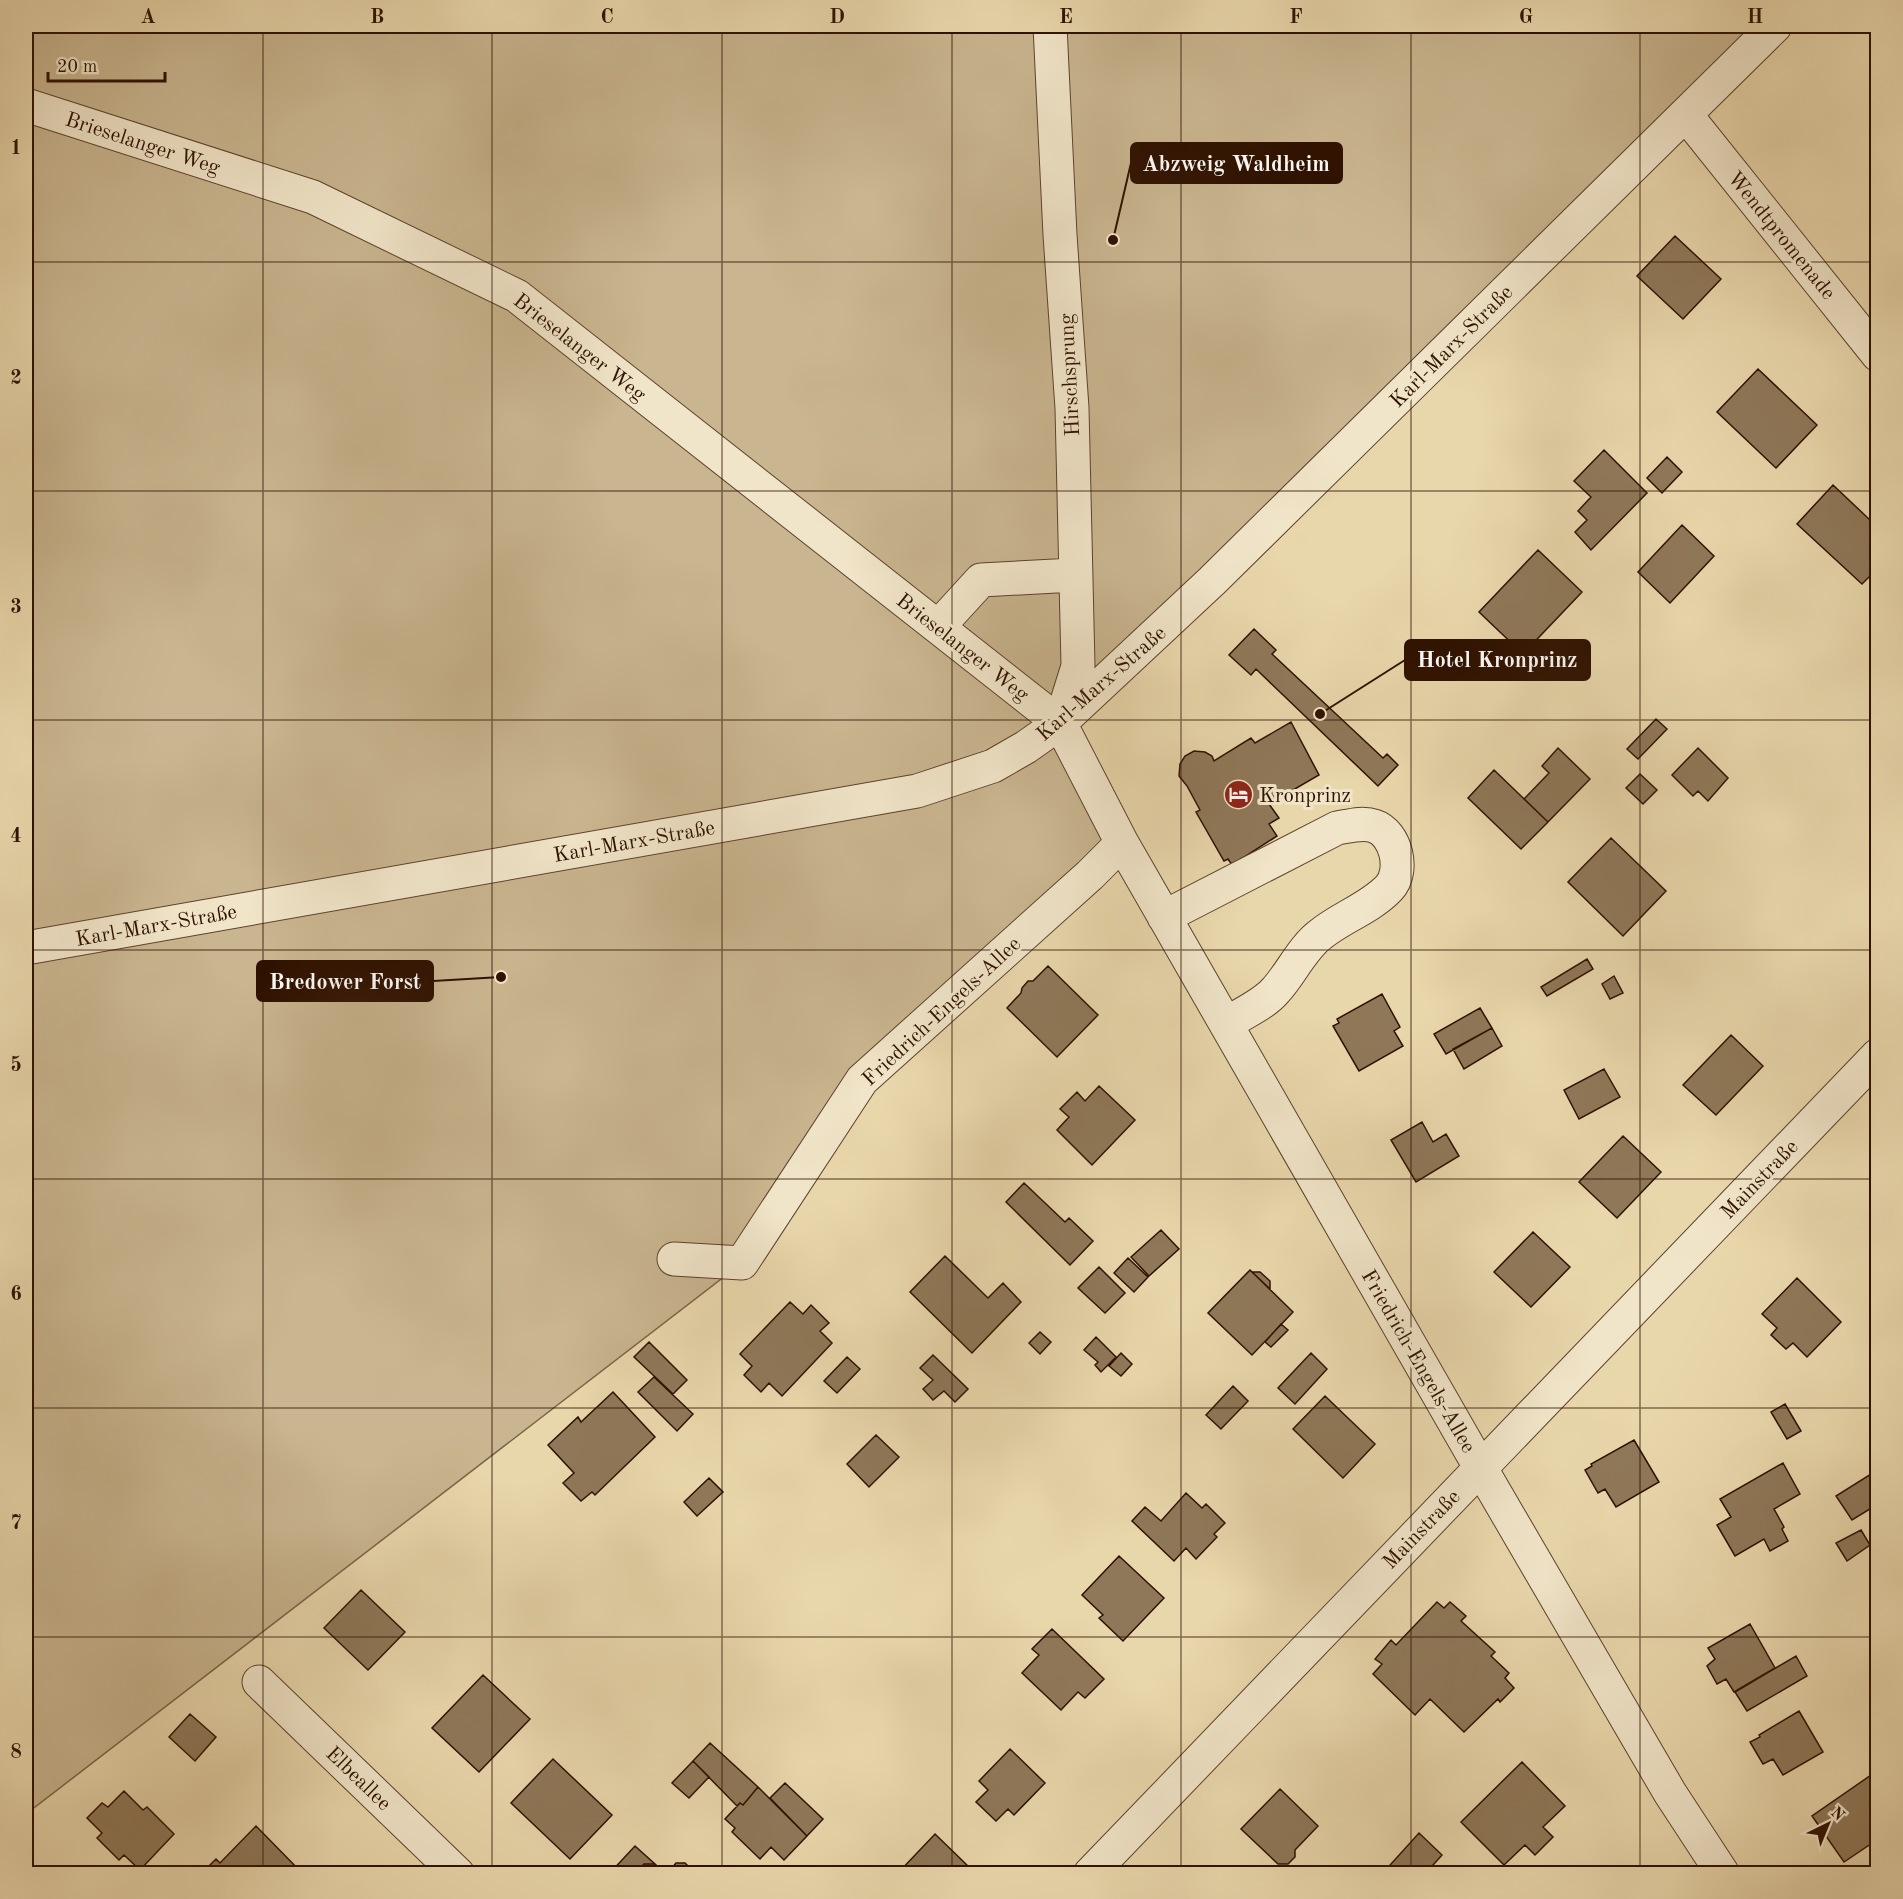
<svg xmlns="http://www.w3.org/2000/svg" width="1903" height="1899" font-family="'Old Standard TT',serif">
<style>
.green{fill:#c9b58f;stroke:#7c6348;stroke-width:1.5}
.building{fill:#8f7859;stroke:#2e1100;stroke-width:1.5}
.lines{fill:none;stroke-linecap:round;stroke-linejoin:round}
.minor-casing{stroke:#5d422b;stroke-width:35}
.minor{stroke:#f1e5c9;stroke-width:33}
.grid{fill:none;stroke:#2e1100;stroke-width:1.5;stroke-opacity:0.55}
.labels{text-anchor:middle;stroke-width:6;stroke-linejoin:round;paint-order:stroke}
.street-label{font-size:21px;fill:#2e1100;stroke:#f1e5c9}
.poi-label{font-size:21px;fill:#2e1100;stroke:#f1e5c9;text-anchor:start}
.leader{fill:none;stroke:#2e1100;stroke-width:2}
.callout-dot{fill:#2e1100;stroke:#f1e5c9;stroke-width:2}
.callout{fill:#2e1100;stroke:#2e1100;stroke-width:2}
.callout-label{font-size:22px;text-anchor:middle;font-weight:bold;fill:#fff}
.neatline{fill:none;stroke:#2e1100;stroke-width:2}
.grid-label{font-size:20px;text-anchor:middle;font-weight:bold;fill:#2e1100}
</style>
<rect width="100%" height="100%" fill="#e9d7ac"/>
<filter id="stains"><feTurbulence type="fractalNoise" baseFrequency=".00333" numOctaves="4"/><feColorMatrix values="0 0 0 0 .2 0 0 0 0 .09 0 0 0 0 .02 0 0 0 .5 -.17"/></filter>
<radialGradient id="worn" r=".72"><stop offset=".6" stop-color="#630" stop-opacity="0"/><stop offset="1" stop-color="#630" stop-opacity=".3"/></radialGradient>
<!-- green -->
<path class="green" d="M 26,26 L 1758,26 L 1060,723 L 1122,843 L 862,1080 L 742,1263 L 26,1814 Z"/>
<!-- building -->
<path class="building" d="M 1675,236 L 1721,279 L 1683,319 L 1637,276 Z
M 1758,369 L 1817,425 L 1776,468 L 1717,412 Z
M 1604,450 L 1647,493 L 1591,550 L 1575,532 L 1587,520 L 1578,511 L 1591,497 L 1574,481 Z
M 1667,457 L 1682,472 L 1662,493 L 1647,478 Z
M 1833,485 L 1870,520 L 1878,511 L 1878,568 L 1862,584 L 1797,524 Z
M 1682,525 L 1714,556 L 1670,603 L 1638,572 Z
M 1538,550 L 1582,592 L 1523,654 L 1479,612 Z
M 1254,629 L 1276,650 L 1272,654 L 1383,758 L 1387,754 L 1398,765 L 1378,786 L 1256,669 L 1251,675 L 1229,655 Z
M 1656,719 L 1667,729 L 1638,759 L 1627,749 Z
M 1291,722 L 1319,775 L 1269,804 L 1279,818 L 1269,824 L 1277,836 L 1232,865 L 1228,859 L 1224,861 L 1196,812 L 1200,810 L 1187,786 L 1179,776 L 1180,764 L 1185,756 L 1194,751 L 1205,752 L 1212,756 L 1214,761 L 1251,738 L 1255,743 Z
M 1558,748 L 1590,779 L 1548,822 L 1524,799 L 1549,773 L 1542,766 Z
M 1698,748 L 1728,778 L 1708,801 L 1698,791 L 1693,796 L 1672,775 Z
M 1494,770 L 1548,822 L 1521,849 L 1468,798 Z
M 1640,774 L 1657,790 L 1643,804 L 1626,788 Z
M 1611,838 L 1666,891 L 1623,936 L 1568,882 Z
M 1587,959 L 1593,969 L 1547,996 L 1541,987 Z
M 1048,966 L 1098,1015 L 1057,1057 L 1007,1008 L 1021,993 L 1022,988 L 1028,981 L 1033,981 Z
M 1614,976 L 1623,993 L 1610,999 L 1602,984 Z
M 1382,994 L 1400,1027 L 1394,1031 L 1403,1046 L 1359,1071 L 1333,1026 L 1339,1023 L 1337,1019 Z
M 1480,1008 L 1492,1028 L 1446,1054 L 1434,1034 Z
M 1492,1028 L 1502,1046 L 1464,1069 L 1453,1049 Z
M 1731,1035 L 1763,1066 L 1716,1115 L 1683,1085 Z
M 1604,1069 L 1620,1097 L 1579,1119 L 1564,1090 Z
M 1099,1086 L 1135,1120 L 1092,1165 L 1057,1130 L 1069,1117 L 1060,1109 L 1077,1092 L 1085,1101 Z
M 1422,1122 L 1433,1142 L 1446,1134 L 1459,1156 L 1416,1182 L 1391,1140 Z
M 1623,1136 L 1661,1172 L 1617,1218 L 1579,1182 Z
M 1024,1183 L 1065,1222 L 1069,1218 L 1093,1241 L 1070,1265 L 1006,1202 Z
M 1161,1230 L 1179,1249 L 1149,1276 L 1131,1257 Z
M 1533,1232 L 1570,1267 L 1531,1307 L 1494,1272 Z
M 945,1256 L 988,1298 L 1003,1283 L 1021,1302 L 972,1353 L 910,1292 Z
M 1128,1258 L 1148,1277 L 1134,1292 L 1114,1273 Z
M 1099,1267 L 1125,1293 L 1105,1313 L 1078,1288 Z
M 1250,1270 L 1293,1312 L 1252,1355 L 1208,1313 Z
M 1252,1272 L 1260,1272 L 1270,1281 L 1270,1289 Z
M 1797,1278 L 1841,1322 L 1807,1357 L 1793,1343 L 1786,1349 L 1771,1335 L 1777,1328 L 1762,1314 Z
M 790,1302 L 803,1314 L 811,1305 L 829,1323 L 820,1331 L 832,1343 L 782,1396 L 769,1383 L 761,1392 L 744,1375 L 752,1366 L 740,1354 Z
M 1281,1324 L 1288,1330 L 1271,1347 L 1265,1342 Z
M 1040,1332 L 1051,1342 L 1040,1354 L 1029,1343 Z
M 1096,1337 L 1116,1357 L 1101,1372 L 1095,1365 L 1098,1362 L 1084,1350 Z
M 649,1342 L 687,1380 L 673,1394 L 634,1357 Z
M 1121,1353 L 1132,1364 L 1121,1376 L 1109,1366 Z
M 1311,1353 L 1327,1369 L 1295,1404 L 1278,1388 Z
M 933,1355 L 968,1389 L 955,1402 L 944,1391 L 933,1400 L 923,1389 L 933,1380 L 920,1368 Z
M 847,1357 L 860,1369 L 837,1393 L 824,1381 Z
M 654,1377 L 693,1414 L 677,1431 L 638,1392 Z
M 1233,1386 L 1248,1401 L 1221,1429 L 1206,1415 Z
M 613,1392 L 655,1437 L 595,1495 L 592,1492 L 581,1501 L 563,1483 L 574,1473 L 548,1445 L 578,1417 L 581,1422 Z
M 1325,1396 L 1375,1444 L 1343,1478 L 1293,1429 Z
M 1785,1404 L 1801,1431 L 1787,1439 L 1771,1412 Z
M 876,1435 L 899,1457 L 869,1487 L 847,1464 Z
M 1634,1440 L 1659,1482 L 1616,1507 L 1605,1489 L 1598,1493 L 1585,1470 L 1592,1466 L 1591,1464 Z
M 1783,1463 L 1800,1494 L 1774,1509 L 1784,1527 L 1782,1529 L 1788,1541 L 1770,1551 L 1764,1539 L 1735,1556 L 1717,1525 L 1731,1517 L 1720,1499 Z
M 1871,1474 L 1878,1485 L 1878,1504 L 1852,1520 L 1836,1496 Z
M 709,1478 L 723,1492 L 697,1516 L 684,1502 Z
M 1186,1493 L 1202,1508 L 1206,1504 L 1225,1523 L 1214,1534 L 1217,1537 L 1196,1559 L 1186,1548 L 1174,1561 L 1132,1521 L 1145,1507 L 1161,1521 Z
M 1861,1530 L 1870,1545 L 1847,1561 L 1836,1543 Z
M 1119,1556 L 1164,1598 L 1123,1641 L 1099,1618 L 1103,1615 L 1082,1595 Z
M 361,1590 L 405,1632 L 368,1670 L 324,1628 Z
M 1437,1602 L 1444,1608 L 1450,1602 L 1466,1616 L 1461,1621 L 1495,1652 L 1491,1656 L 1509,1673 L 1505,1678 L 1514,1688 L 1500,1702 L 1498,1699 L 1464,1732 L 1430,1699 L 1415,1715 L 1373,1674 L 1382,1664 L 1375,1659 L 1391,1640 L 1396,1645 Z
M 1750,1624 L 1775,1668 L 1734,1692 L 1726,1679 L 1717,1684 L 1707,1666 L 1715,1659 L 1708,1648 Z
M 1052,1629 L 1104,1679 L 1085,1698 L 1078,1692 L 1061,1710 L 1022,1673 L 1039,1655 L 1032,1649 Z
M 1796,1656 L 1807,1676 L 1747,1711 L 1735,1692 Z
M 483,1675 L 530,1719 L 479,1772 L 432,1728 Z
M 1799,1711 L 1823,1752 L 1783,1775 L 1773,1759 L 1763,1764 L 1750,1742 L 1760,1737 L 1759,1735 Z
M 190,1714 L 216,1737 L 195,1761 L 169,1737 Z
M 710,1743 L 758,1787 L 743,1805 L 740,1803 L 737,1806 L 693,1761 Z
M 1010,1749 L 1045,1783 L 1014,1815 L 1008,1809 L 996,1821 L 976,1802 L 988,1790 L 979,1781 Z
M 553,1759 L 612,1815 L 570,1859 L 511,1803 Z
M 693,1761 L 709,1777 L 689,1798 L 672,1783 Z
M 1522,1762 L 1565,1806 L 1543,1827 L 1553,1837 L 1535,1855 L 1525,1845 L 1504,1865 L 1461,1822 Z
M 1874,1773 L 1878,1778 L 1878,1839 L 1844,1862 L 1812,1816 Z
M 785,1783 L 823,1819 L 807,1836 L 770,1798 Z
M 758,1787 L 807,1836 L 784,1860 L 771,1847 L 760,1859 L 732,1832 L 735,1828 L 725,1819 L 740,1803 L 743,1805 Z
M 1280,1789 L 1318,1826 L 1295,1850 L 1295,1857 L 1288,1864 L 1278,1864 L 1241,1829 Z
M 124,1791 L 143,1810 L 147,1807 L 174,1834 L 140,1870 L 124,1855 L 119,1860 L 97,1838 L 102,1833 L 87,1818 L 102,1803 L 108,1807 Z
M 256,1826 L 303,1874 L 201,1874 L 216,1859 L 220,1863 Z
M 1419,1833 L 1442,1855 L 1425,1874 L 1382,1874 Z
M 935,1834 L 969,1867 L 963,1874 L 898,1873 Z
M 635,1846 L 655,1864 L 644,1864 L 635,1874 L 609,1874 Z
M 676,1863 L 685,1863 L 692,1870 L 692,1874 L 667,1874 Z
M 644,1864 L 655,1864 L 665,1874 L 635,1874 Z"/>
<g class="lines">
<defs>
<path id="minor" d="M 1050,26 L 1060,235 L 1072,408 L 1078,666 L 1061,721
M 26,105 L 313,197 L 517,296 L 1060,723 L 1122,843 L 1480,1467 L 1670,1793 L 1723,1874
M 1686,115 L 1878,355
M 938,627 L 981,580 L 1074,575
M 1164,917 L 1337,828 C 1349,826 1363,822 1374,826 C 1396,833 1405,871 1389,888 C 1370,908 1342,917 1321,934 C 1302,948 1291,974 1275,991 C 1263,1005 1241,1014 1226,1024
M 26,948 L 917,791 L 993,766 L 1026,747 L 1060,723 L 1212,581 L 1775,26
M 674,1259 L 742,1263 L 862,1080 L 1090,875 L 1122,843
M 259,1682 L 458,1874
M 1090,1874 L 1878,1055"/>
</defs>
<!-- minor casing -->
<use href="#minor" class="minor-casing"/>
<!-- minor -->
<use href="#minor" class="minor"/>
</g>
<!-- grid -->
<path class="grid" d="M 263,26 L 263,1874M 492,26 L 492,1874M 722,26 L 722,1874M 952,26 L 952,1874M 1181,26 L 1181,1874M 1411,26 L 1411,1874M 1640,26 L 1640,1874M 26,262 L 1878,262M 26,491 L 1878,491M 26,720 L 1878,720M 26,950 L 1878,950M 26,1179 L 1878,1179M 26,1408 L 1878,1408M 26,1637 L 1878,1637"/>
<!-- icons -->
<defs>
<symbol id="hotel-disc" viewBox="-11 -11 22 22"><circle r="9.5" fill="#8f2418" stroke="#f1e5c9"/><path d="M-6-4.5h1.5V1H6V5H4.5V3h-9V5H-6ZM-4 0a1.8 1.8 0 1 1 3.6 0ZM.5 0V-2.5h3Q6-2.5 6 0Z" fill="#fff"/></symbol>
</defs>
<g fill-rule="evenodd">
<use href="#hotel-disc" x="1222" y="778" width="33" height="33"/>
</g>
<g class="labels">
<!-- street labels -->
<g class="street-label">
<text transform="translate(143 143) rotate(18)" y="7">Brieselanger Weg</text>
<text transform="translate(1782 235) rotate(51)" y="7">Wendtpromenade</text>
<text transform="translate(1451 346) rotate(-45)" y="7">Karl-Marx-Straße</text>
<text transform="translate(580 347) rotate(38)" y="7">Brieselanger Weg</text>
<text transform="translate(1069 375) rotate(-93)" y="7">Hirschsprung</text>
<text transform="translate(963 647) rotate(38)" y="7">Brieselanger Weg</text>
<text transform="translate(1101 683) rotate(-41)" y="7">Karl-Marx-Straße</text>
<text transform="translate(634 841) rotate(-10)" y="7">Karl-Marx-Straße</text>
<text transform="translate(156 925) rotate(-10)" y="7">Karl-Marx-Straße</text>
<text transform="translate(941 1011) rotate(-43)" y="7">Friedrich-Engels-Allee</text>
<text transform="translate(1759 1179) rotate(-46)" y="7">Mainstraße</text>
<text transform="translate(1419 1361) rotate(60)" y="7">Friedrich-Engels-Allee</text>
<text transform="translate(1421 1529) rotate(-46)" y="7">Mainstraße</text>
<text transform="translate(359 1778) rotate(44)" y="7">Elbeallee</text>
</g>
<!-- poi labels -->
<g class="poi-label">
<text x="1259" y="802">Kronprinz</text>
</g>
</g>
<!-- callouts -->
<path class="leader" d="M1113 240L1131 163M1320 714L1405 660M501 977L433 981"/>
<g class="callout-dot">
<circle cx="1113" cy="240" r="6"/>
<circle cx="1320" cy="714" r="6"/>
<circle cx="501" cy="977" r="6"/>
</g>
<g class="callout">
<rect x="1131" y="143" width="211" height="40" rx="6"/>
<rect x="1405" y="640" width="185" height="40" rx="6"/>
<rect x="257" y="961" width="176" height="40" rx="6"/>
</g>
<g class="callout-label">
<text x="1236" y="171">Abzweig Waldheim</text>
<text x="1497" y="667">Hotel Kronprinz</text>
<text x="345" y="989">Bredower Forst</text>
</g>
<!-- margin -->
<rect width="1903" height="1899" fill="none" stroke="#e9d7ac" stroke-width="66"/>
<!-- north arrow -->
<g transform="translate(1828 1824) rotate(43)" stroke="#f1e5c9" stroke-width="4.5" paint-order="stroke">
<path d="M0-4.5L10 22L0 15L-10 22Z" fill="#2e1100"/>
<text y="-9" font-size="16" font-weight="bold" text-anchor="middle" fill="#2e1100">N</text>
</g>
<!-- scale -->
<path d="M48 72v9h117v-9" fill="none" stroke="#2e1100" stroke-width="3"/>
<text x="57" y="72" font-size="18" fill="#2e1100" stroke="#f1e5c9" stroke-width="4.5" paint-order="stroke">20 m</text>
<rect x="33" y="33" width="1837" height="1833" class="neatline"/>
<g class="grid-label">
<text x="148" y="23">A</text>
<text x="377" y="23">B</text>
<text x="607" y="23">C</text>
<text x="837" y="23">D</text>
<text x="1066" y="23">E</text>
<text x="1296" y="23">F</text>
<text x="1526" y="23">G</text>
<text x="1755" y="23">H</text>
<text x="16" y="154">1</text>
<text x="16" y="384">2</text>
<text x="16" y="613">3</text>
<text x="16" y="842">4</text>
<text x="16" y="1071">5</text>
<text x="16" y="1300">6</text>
<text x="16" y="1529">7</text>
<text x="16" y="1758">8</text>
</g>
<rect width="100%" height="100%" filter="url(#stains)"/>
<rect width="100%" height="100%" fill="url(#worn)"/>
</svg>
